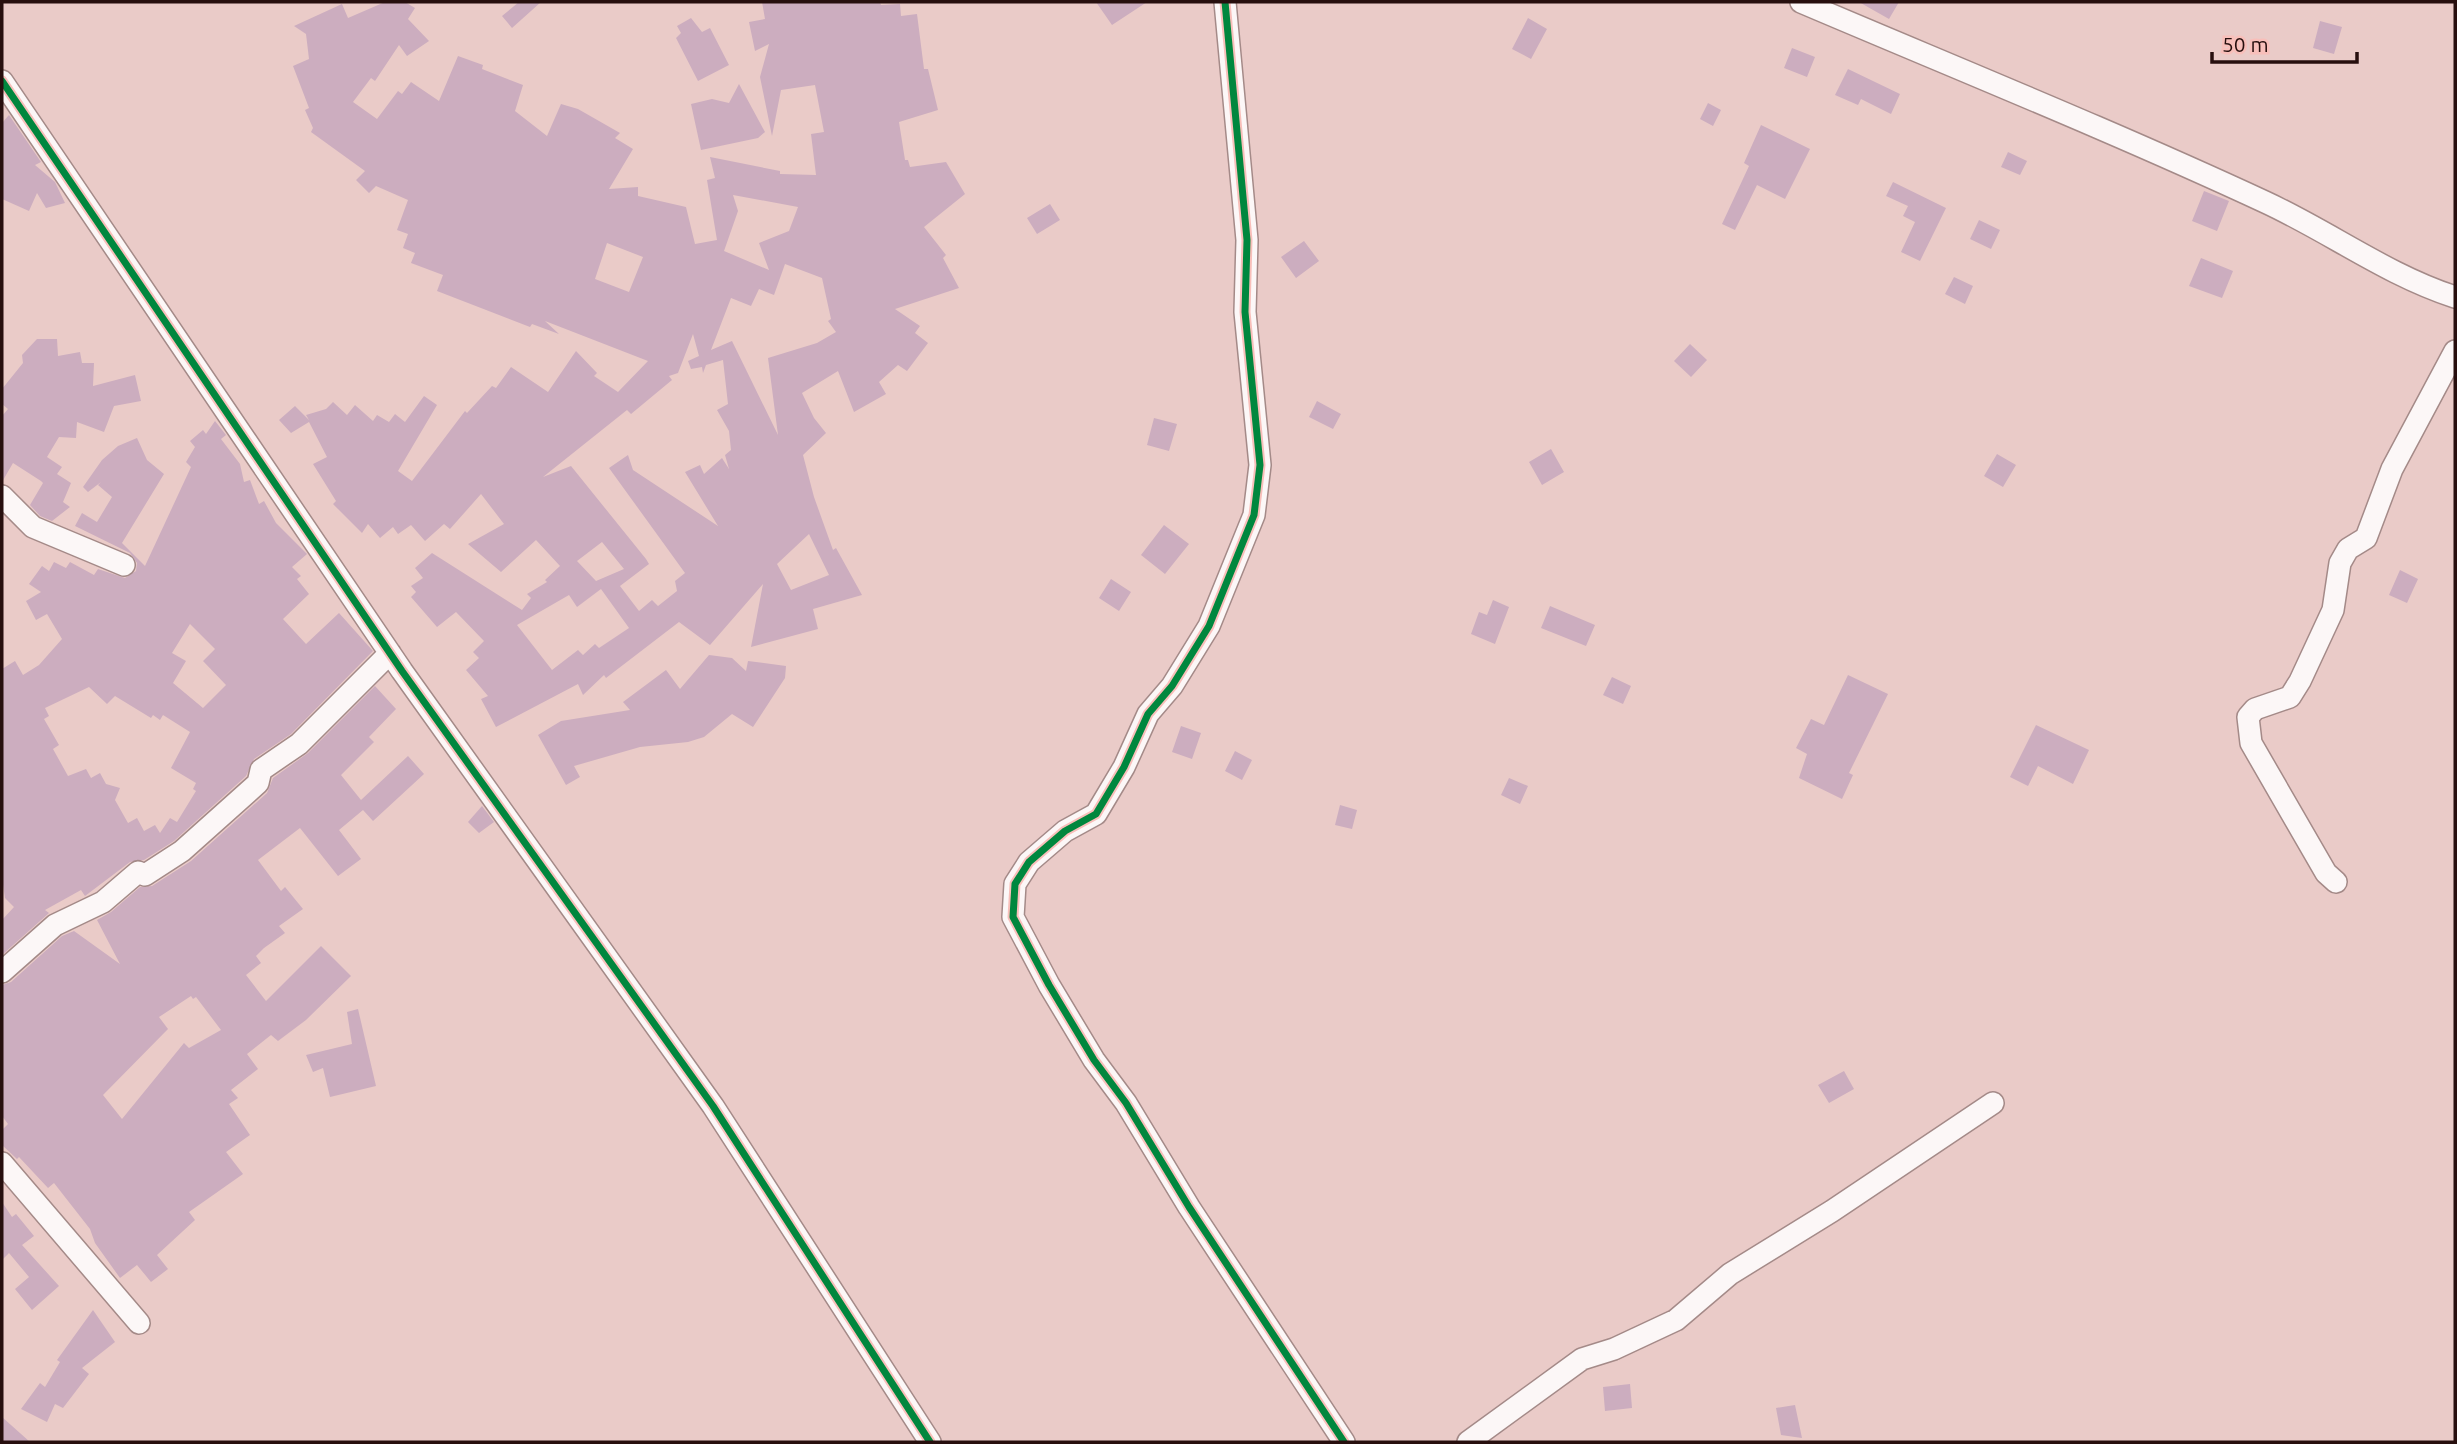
<svg xmlns="http://www.w3.org/2000/svg" width="2457" height="1444" font-family="Ubuntu,sans-serif">
<style>
.building{fill:#ccadbf;fill-rule:evenodd}
.lines{fill:none;stroke-linecap:round;stroke-linejoin:round}
.minor-casing{stroke:#a48a88;stroke-width:24}
.minor{stroke:#fcf7f7;stroke-width:21}
.cycleway-casing{stroke:#f8bfba;stroke-width:11}
.cycleway{stroke:#00873e;stroke-width:7}
</style>
<rect width="100%" height="100%" fill="#eacbc8"/>
<!-- building -->
<path class="building" d="M 385,2 L 405,2 L 415,8 L 408,19 L 429,41 L 407,56 L 399,45 L 375,81 L 371,78 L 353,102 L 377,119 L 398,91 L 402,94 L 411,82 L 439,101 L 458,56 L 483,65 L 482,69 L 523,85 L 515,111 L 547,136 L 561,104 L 578,109 L 620,133 L 615,138 L 633,149 L 609,189 L 638,187 L 638,196 L 686,207 L 695,244 L 717,240 L 707,180 L 715,178 L 710,157 L 780,171 L 780,174 L 816,175 L 811,134 L 824,132 L 815,85 L 781,90 L 772,136 L 760,77 L 769,44 L 755,51 L 749,22 L 765,19 L 762,2 L 880,2 L 881,5 L 900,4 L 901,16 L 917,14 L 924,69 L 928,69 L 938,110 L 899,122 L 905,160 L 908,160 L 910,167 L 946,162 L 965,194 L 924,227 L 946,255 L 943,258 L 959,288 L 895,309 L 920,326 L 915,333 L 928,343 L 907,371 L 898,365 L 879,382 L 886,394 L 854,412 L 838,371 L 802,393 L 814,418 L 826,433 L 803,455 L 814,497 L 833,550 L 836,548 L 862,595 L 813,609 L 818,629 L 751,647 L 763,584 L 710,645 L 679,622 L 606,678 L 604,675 L 583,695 L 578,684 L 496,727 L 481,699 L 488,696 L 466,670 L 479,658 L 473,652 L 484,641 L 456,612 L 437,627 L 411,597 L 416,592 L 411,586 L 423,578 L 415,568 L 432,553 L 522,610 L 531,598 L 527,594 L 547,582 L 545,580 L 560,566 L 536,540 L 501,572 L 468,544 L 504,524 L 481,494 L 450,529 L 444,524 L 425,541 L 411,525 L 398,534 L 393,527 L 380,538 L 368,524 L 362,533 L 333,504 L 336,501 L 313,464 L 327,457 L 309,422 L 291,433 L 279,420 L 295,406 L 309,420 L 306,415 L 326,409 L 333,402 L 347,415 L 355,405 L 373,421 L 377,415 L 389,422 L 395,414 L 405,422 L 424,396 L 437,405 L 398,471 L 412,481 L 465,411 L 467,413 L 492,386 L 496,388 L 511,367 L 548,392 L 576,351 L 597,373 L 594,376 L 618,392 L 648,361 L 545,321 L 559,334 L 532,324 L 530,327 L 437,291 L 443,275 L 411,263 L 415,253 L 403,248 L 408,234 L 397,230 L 408,200 L 376,186 L 369,193 L 356,180 L 365,171 L 311,132 L 313,128 L 305,110 L 309,108 L 293,66 L 309,59 L 306,34 L 294,26 L 342,4 L 348,18 ZM 733,195 L 798,207 L 789,231 L 759,243 L 769,270 L 724,251 L 738,211 ZM 607,243 L 643,257 L 629,292 L 595,279 ZM 785,264 L 822,278 L 831,319 L 828,321 L 836,332 L 817,343 L 768,358 L 778,435 L 732,341 L 711,350 L 731,298 L 751,306 L 759,289 L 774,295 ZM 693,334 L 699,356 L 688,361 L 691,369 L 702,367 L 703,373 L 706,365 L 723,360 L 728,404 L 717,410 L 729,431 L 731,450 L 725,455 L 729,469 L 722,458 L 704,474 L 700,465 L 685,472 L 718,526 L 633,470 L 628,455 L 609,468 L 685,573 L 675,581 L 677,591 L 658,606 L 652,600 L 639,611 L 620,586 L 649,564 L 646,559 L 571,466 L 543,477 L 627,410 L 631,414 L 672,380 L 669,376 L 678,373 ZM 809,534 L 829,575 L 791,590 L 777,564 ZM 602,542 L 624,569 L 596,581 L 577,561 ZM 601,589 L 629,628 L 599,648 L 595,644 L 583,655 L 578,650 L 552,670 L 517,625 L 569,595 L 577,607 Z
M 519,2 L 541,2 L 512,28 L 502,16 Z
M 1096,2 L 1147,2 L 1112,25 Z
M 1859,2 L 1899,2 L 1889,19 Z
M 691,18 L 702,32 L 710,28 L 729,65 L 698,81 L 676,38 L 681,33 L 677,26 Z
M 1528,18 L 1547,29 L 1531,59 L 1512,49 Z
M 2320,21 L 2342,27 L 2334,54 L 2313,48 Z
M 1792,48 L 1815,57 L 1807,77 L 1784,68 Z
M 1848,69 L 1900,94 L 1891,114 L 1861,99 L 1858,105 L 1835,95 Z
M 739,84 L 765,132 L 758,138 L 701,150 L 691,104 L 712,99 L 729,103 Z
M 1708,103 L 1721,110 L 1713,126 L 1700,119 Z
M 9,115 L 41,162 L 35,165 L 55,182 L 65,203 L 46,208 L 37,193 L 29,211 L 2,199 L 2,123 Z
M 1761,125 L 1810,149 L 1785,199 L 1757,185 L 1735,230 L 1722,224 L 1749,166 L 1744,163 Z
M 2008,152 L 2027,161 L 2020,175 L 2001,167 Z
M 1893,182 L 1946,208 L 1920,261 L 1901,252 L 1915,222 L 1903,216 L 1908,206 L 1886,196 Z
M 2204,191 L 2229,201 L 2217,231 L 2192,221 Z
M 1050,204 L 1060,220 L 1037,234 L 1027,218 Z
M 1979,220 L 2000,230 L 1991,249 L 1970,239 Z
M 1304,241 L 1319,261 L 1296,278 L 1281,257 Z
M 2201,258 L 2233,271 L 2222,298 L 2189,286 Z
M 1954,277 L 1973,286 L 1965,304 L 1945,294 Z
M 37,339 L 57,339 L 58,356 L 80,352 L 82,363 L 94,363 L 93,386 L 135,375 L 141,401 L 114,406 L 104,432 L 77,422 L 76,438 L 59,437 L 47,457 L 62,467 L 57,474 L 71,483 L 63,502 L 70,507 L 52,521 L 40,516 L 30,505 L 43,483 L 41,481 L 13,463 L 2,482 L 2,416 L 8,409 L 2,404 L 2,389 L 23,363 L 22,355 Z
M 1690,344 L 1707,360 L 1691,377 L 1674,361 Z
M 1317,401 L 1341,414 L 1333,429 L 1309,417 Z
M 1154,418 L 1177,424 L 1169,451 L 1147,445 Z
M 215,421 L 226,435 L 221,439 L 240,464 L 244,482 L 250,480 L 259,504 L 264,501 L 276,523 L 307,554 L 292,567 L 301,576 L 297,579 L 309,594 L 283,619 L 306,644 L 339,613 L 373,651 L 291,734 L 254,759 L 246,776 L 174,841 L 144,860 L 130,862 L 85,896 L 81,890 L 45,910 L 49,913 L 2,955 L 2,920 L 14,907 L 5,898 L 2,878 L 2,669 L 15,661 L 23,675 L 39,665 L 62,639 L 47,614 L 36,620 L 26,601 L 41,592 L 29,584 L 42,566 L 49,571 L 54,562 L 66,568 L 70,562 L 94,575 L 98,569 L 125,578 L 136,571 L 137,563 L 130,553 L 75,526 L 82,513 L 97,522 L 112,497 L 98,485 L 101,482 L 88,492 L 83,487 L 102,460 L 118,446 L 137,438 L 147,460 L 164,474 L 122,543 L 145,566 L 191,467 L 186,462 L 195,447 L 190,441 L 203,430 L 206,434 ZM 190,624 L 215,649 L 203,661 L 226,685 L 203,708 L 173,683 L 186,661 L 172,653 ZM 89,687 L 107,704 L 115,696 L 151,718 L 153,715 L 160,720 L 163,715 L 190,732 L 171,768 L 196,783 L 193,789 L 196,791 L 177,822 L 170,818 L 160,833 L 155,825 L 144,831 L 137,818 L 128,823 L 115,800 L 120,788 L 106,784 L 100,773 L 91,778 L 86,769 L 68,776 L 53,749 L 59,745 L 44,719 L 49,716 L 45,708 Z
M 1551,449 L 1564,472 L 1542,485 L 1529,462 Z
M 1997,454 L 2016,465 L 2003,487 L 1984,476 Z
M 1164,525 L 1189,544 L 1165,574 L 1141,555 Z
M 2400,570 L 2418,579 L 2407,603 L 2389,595 Z
M 1111,579 L 1131,592 L 1119,611 L 1099,598 Z
M 1493,600 L 1509,607 L 1495,644 L 1471,634 L 1479,612 L 1487,615 Z
M 1550,606 L 1595,625 L 1586,646 L 1541,628 Z
M 709,655 L 732,658 L 746,671 L 748,661 L 786,666 L 785,678 L 753,727 L 732,714 L 704,737 L 688,742 L 640,747 L 574,766 L 580,777 L 566,785 L 538,735 L 561,721 L 630,710 L 623,702 L 666,670 L 680,689 Z
M 1848,675 L 1888,694 L 1849,773 L 1853,775 L 1842,799 L 1799,778 L 1807,754 L 1796,748 L 1811,719 L 1824,725 Z
M 1612,677 L 1631,686 L 1623,704 L 1603,695 Z
M 375,686 L 396,709 L 369,737 L 374,742 L 341,775 L 361,800 L 408,756 L 424,774 L 373,821 L 363,810 L 339,830 L 361,859 L 338,876 L 300,828 L 258,860 L 281,891 L 285,887 L 303,909 L 279,926 L 285,933 L 264,948 L 256,956 L 261,963 L 246,975 L 266,1001 L 321,946 L 351,976 L 306,1020 L 278,1041 L 271,1035 L 247,1054 L 258,1069 L 231,1090 L 238,1098 L 229,1104 L 250,1135 L 226,1152 L 243,1174 L 189,1212 L 195,1220 L 157,1255 L 168,1269 L 151,1282 L 137,1265 L 120,1278 L 95,1243 L 90,1229 L 54,1183 L 48,1188 L 19,1157 L 17,1159 L 2,1145 L 2,1130 L 8,1124 L 2,1116 L 2,985 L 11,982 L 62,936 L 74,931 L 120,964 L 97,920 L 111,912 L 140,887 L 152,886 L 191,861 L 267,793 L 273,778 L 308,753 ZM 191,996 L 193,999 L 196,997 L 221,1030 L 189,1048 L 184,1043 L 122,1119 L 103,1095 L 168,1029 L 159,1017 Z
M 2036,725 L 2089,750 L 2073,784 L 2038,766 L 2028,786 L 2010,777 Z
M 1181,726 L 1201,733 L 1192,759 L 1172,752 Z
M 1235,751 L 1252,760 L 1242,780 L 1225,771 Z
M 1509,778 L 1528,786 L 1520,804 L 1501,795 Z
M 1340,805 L 1357,810 L 1352,829 L 1335,825 Z
M 482,806 L 494,822 L 479,833 L 468,822 Z
M 358,1009 L 376,1086 L 330,1097 L 323,1068 L 313,1072 L 306,1055 L 352,1044 L 347,1012 Z
M 1844,1071 L 1854,1089 L 1829,1103 L 1818,1085 Z
M 2,1202 L 12,1217 L 16,1214 L 34,1236 L 22,1245 L 59,1286 L 32,1310 L 15,1289 L 29,1277 L 9,1253 L 2,1260 Z
M 93,1310 L 115,1342 L 82,1368 L 89,1374 L 63,1408 L 55,1404 L 47,1422 L 21,1409 L 40,1383 L 45,1387 L 60,1362 L 57,1360 Z
M 1630,1384 L 1632,1408 L 1605,1411 L 1603,1387 Z
M 1795,1405 L 1802,1438 L 1781,1435 L 1776,1408 Z
M 2,1417 L 30,1442 L 2,1442 Z"/>
<g class="lines">
<defs>
<path id="minor" d="M 1225,2 L 1247,240 L 1245,312 L 1260,465 L 1254,515 L 1209,626 L 1172,686 L 1148,714 L 1124,767 L 1096,814 L 1065,831 L 1029,862 L 1015,884 L 1013,917 L 1049,985 L 1094,1060 L 1126,1103 L 1189,1207 L 1344,1442
M 1801,2 C 1956,68 2112,131 2265,202 C 2330,232 2387,275 2455,297
M 2,81 L 402,671 L 713,1106 L 930,1442
M 2,496 L 33,527 L 124,565
M 2336,882 L 2326,873 L 2251,743 L 2248,717 L 2255,709 L 2290,697 L 2300,681 L 2333,610 L 2340,563 L 2348,549 L 2366,538 L 2392,469 L 2455,351
M 2,972 L 55,925 L 103,902 L 138,872 L 145,875 L 182,851 L 258,783 L 261,770 L 299,744 L 390,653
M 2,1163 L 139,1323
M 1468,1442 L 1582,1359 L 1614,1349 L 1676,1320 L 1730,1274 L 1832,1211 L 1993,1103"/>
</defs>
<!-- minor casing -->
<use href="#minor" class="minor-casing"/>
<!-- minor -->
<use href="#minor" class="minor"/>
<defs>
<path id="cycleway" d="M 1225,2 L 1247,240 L 1245,312 L 1260,465 L 1254,515 L 1209,626 L 1172,686 L 1148,714 L 1124,767 L 1096,814 L 1065,831 L 1029,862 L 1015,884 L 1013,917 L 1049,985 L 1094,1060 L 1126,1103 L 1189,1207 L 1344,1442
M 2,81 L 402,671 L 713,1106 L 930,1442"/>
</defs>
<!-- cycleway casing -->
<use href="#cycleway" class="cycleway-casing"/>
<!-- cycleway -->
<use href="#cycleway" class="cycleway"/>
</g>
<!-- border -->
<rect width="2457" height="1444" fill="none" stroke="#270f0e" stroke-width="7"/>
<!-- scale -->
<path d="M2212 52v10h145v-10" fill="none" stroke="#270f0e" stroke-width="3.5"/>
<text x="2222" y="52" font-size="21" fill="#270f0e" stroke="#f8bfba" stroke-width="5" paint-order="stroke">50 m</text>
</svg>
